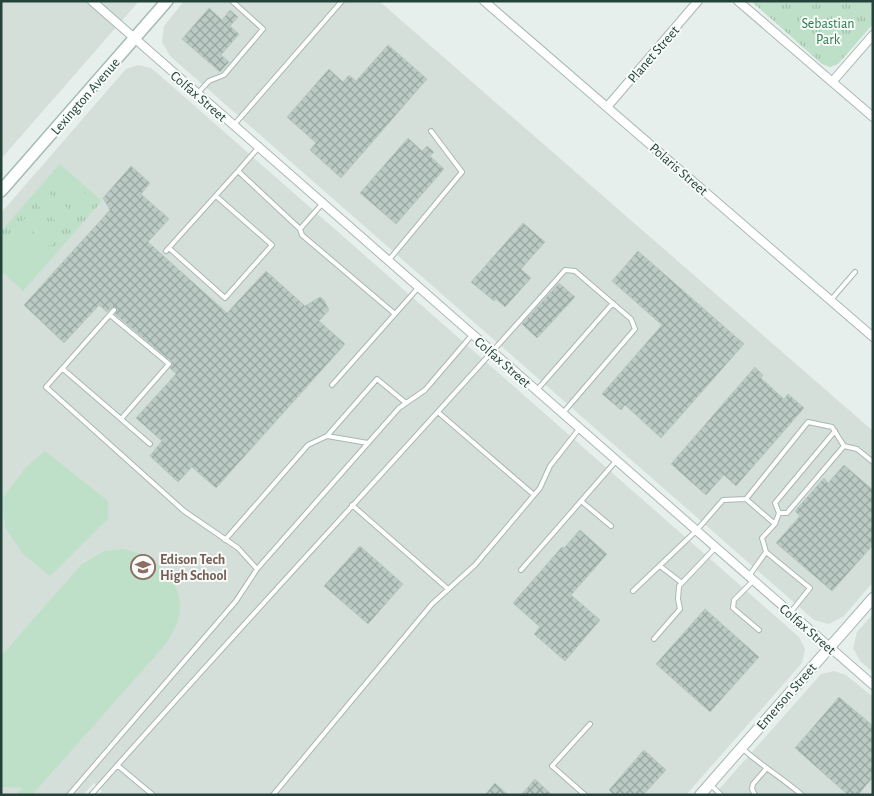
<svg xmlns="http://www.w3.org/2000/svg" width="874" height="796" font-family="'Alegreya Sans',sans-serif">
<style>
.built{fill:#d4dfda}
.park{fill:url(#park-tufts)}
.pitch{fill:#bfe0c8}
.building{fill:url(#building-cross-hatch);stroke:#b8c9c2}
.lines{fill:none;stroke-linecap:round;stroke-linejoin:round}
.service-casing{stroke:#a8b8b2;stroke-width:6}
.minor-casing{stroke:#a8b8b2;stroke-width:10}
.tertiary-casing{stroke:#a8b8b2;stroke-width:12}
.secondary-casing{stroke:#a4bbb3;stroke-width:14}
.service{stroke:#fff;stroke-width:4}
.minor{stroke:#fff;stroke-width:8}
.tertiary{stroke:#fff;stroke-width:10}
.secondary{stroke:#fff;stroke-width:11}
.labels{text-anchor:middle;stroke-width:4;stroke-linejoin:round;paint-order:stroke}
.park-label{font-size:14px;fill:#2d7a4b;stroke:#f7fbf9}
.street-label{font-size:14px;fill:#24423a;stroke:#f7fbf9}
.education-label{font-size:14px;font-weight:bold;fill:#785e54;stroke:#f7fbf9;text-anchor:start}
</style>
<defs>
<pattern id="park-tufts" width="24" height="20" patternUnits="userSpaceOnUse" patternTransform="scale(1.25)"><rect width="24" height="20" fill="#bfe0c8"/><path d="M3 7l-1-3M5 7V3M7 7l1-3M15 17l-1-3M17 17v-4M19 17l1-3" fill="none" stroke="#a4c1ad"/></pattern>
<pattern id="building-cross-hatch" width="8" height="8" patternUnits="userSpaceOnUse" patternTransform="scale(1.25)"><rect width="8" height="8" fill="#bbcac4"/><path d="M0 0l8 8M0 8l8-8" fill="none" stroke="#98a6a0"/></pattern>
</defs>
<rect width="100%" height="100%" fill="#e6efeb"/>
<!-- built -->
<path class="built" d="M 1,1 L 139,1 L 1,159 Z
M 184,1 L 379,1 L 873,431 L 873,582 L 844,616 L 829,624 L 814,620 L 170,56 L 162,42 L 164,26 Z
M 138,65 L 151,68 L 156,72 L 799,637 L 805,649 L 802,663 L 686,795 L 99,795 L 102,791 L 94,783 L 83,795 L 1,795 L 1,213 L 126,69 Z
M 873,614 L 873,672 L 860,661 L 853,648 L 857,632 Z
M 834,671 L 846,675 L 873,697 L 873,795 L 714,795 L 821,674 Z"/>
<!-- park -->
<path class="park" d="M 751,1 L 873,1 L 873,24 L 838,64 L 830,67 L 822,64 Z
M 60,164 L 102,201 L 23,291 L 1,271 L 1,231 Z"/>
<!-- pitch -->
<path class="pitch" d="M 63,174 L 91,199 L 80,212 L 52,188 Z
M 48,192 L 77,216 L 65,229 L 37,205 Z
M 33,209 L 61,234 L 50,247 L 22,222 Z
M 18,226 L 46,251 L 35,264 L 7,239 Z
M 3,243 L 31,268 L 20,281 L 1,265 L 1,246 Z
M 45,451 L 108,501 L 108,519 L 50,576 L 23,554 L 5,527 L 2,499 L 26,467 Z
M 122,549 C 155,554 191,585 177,623 C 174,630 170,637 166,644 L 32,795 L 17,795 L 22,788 L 1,787 L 1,656 L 81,565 L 104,551 Z"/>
<!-- building -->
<path class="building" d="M 209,8 L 222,20 L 230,10 L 238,17 L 230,26 L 239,34 L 221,55 L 229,62 L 220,72 L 182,39 Z
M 388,45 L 427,79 L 341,178 L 310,150 L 316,143 L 287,117 L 329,69 L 343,82 L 349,75 L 356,81 Z
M 408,138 L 422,151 L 427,146 L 434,152 L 430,156 L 444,169 L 396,224 L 360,193 Z
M 131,166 L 150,183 L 141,194 L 169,219 L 148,242 L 227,313 L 266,271 L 305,306 L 320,297 L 324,300 L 329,310 L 319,321 L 345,344 L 216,488 L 192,467 L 178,482 L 150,456 L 162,441 L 136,418 L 176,374 L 170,368 L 173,364 L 171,361 L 115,314 L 117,308 L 112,307 L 107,312 L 99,305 L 64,343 L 24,305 L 110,210 L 103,198 Z
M 523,223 L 545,242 L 521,269 L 531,278 L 505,307 L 496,299 L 494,301 L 471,282 Z
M 638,251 L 744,344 L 661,438 L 625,405 L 621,410 L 602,394 L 662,325 L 612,281 Z
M 559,283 L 575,297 L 537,338 L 522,324 Z
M 755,367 L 763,375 L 761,378 L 784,399 L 788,394 L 804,408 L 736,486 L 724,475 L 706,495 L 671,464 Z
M 844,465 L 873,490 L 873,545 L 832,591 L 776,543 L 800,516 L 795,511 L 824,478 L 828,483 Z
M 580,530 L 607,554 L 571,595 L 600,620 L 565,661 L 534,634 L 540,627 L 513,603 L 562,547 L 564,548 Z
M 360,546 L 403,584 L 368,624 L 324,586 Z
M 705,609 L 759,657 L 710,712 L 656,664 Z
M 839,697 L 873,726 L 873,777 L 858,795 L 848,795 L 795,748 Z
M 644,750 L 666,770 L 643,795 L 614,795 L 609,790 Z
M 535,779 L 552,795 L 521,795 Z
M 495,783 L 508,795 L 485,795 Z"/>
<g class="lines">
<defs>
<path id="service" d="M 197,94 L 209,81 L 224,75 L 263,29 L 232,1
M 233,126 L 342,1
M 258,148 L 238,171 L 300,229 L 302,235 L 395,314 L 418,288
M 300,229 L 322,204
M 169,248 L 225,298 L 272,245 L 216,196
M 166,251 L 238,171
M 388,261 L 462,172 L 431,131
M 830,301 L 855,272
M 114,310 L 46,387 L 184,511 L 238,548 L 257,569
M 110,315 L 169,364 L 121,419
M 63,369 L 150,444
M 332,385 L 395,314
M 536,391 L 613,303
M 439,413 L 534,495
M 368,443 L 327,436 L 377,379 L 406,403
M 746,499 L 808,422 L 832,427 L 844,446 L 857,449 L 873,462
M 581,501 L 611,526
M 352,505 L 448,589
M 779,513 L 787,513 L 844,446
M 225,540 L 308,445 L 327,436
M 766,552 L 810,588 L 790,613
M 660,566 L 682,583
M 521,570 L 616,461
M 749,576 L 766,552 L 762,538 L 775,524 L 779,513 L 775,503 L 835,431
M 753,581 L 734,600 L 733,608 L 759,630
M 633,591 L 696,531 L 723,500 L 746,499 L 775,524
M 654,639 L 680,609 L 678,599 L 679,586 L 715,548
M 743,749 C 762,766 782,778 802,795
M 117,765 L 153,795
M 711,785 L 721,795
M 69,795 L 236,601 L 257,569 L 399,408 L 425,390 L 472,335
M 91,795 C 247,618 409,447 565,270 L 575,271 L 631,319 L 635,329 L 562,414
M 273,795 L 432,604 L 475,565 L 540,488 L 550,466 L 579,429
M 585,795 L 552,766 L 590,724
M 755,795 L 752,789 L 753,784 L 766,769"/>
<path id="minor" d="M 92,1 L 873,685
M 484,1 L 873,337
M 738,1 L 873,117
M 832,82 L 873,35
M 607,107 L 698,1"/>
<path id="tertiary" d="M 700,795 L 873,598"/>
<path id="secondary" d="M 1,191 L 167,1"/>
</defs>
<!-- service casing -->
<use href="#service" class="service-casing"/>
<!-- minor casing -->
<use href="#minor" class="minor-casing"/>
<!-- tertiary casing -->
<use href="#tertiary" class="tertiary-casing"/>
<!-- secondary casing -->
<use href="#secondary" class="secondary-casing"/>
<!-- service -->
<use href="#service" class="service"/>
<!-- minor -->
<use href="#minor" class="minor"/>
<!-- tertiary -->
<use href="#tertiary" class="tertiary"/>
<!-- secondary -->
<use href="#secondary" class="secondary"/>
</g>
<!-- icons -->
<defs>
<symbol id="school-ring" viewBox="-11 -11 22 22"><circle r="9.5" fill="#f7fbf9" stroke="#8d6e63" stroke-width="1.5"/><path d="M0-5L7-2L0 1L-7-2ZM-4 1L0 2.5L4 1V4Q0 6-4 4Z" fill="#8d6e63"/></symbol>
</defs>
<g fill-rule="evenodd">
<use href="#school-ring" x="129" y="553" width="28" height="28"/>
</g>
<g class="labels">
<!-- park labels -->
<g class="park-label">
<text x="828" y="28">Sebastian<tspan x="828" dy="16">Park</tspan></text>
</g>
<!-- street labels -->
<g class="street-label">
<text transform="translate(653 54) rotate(-49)" y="5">Planet Street</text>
<text transform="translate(85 96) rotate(-49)" y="5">Lexington Avenue</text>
<text transform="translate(199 96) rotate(41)" y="5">Colfax Street</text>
<text transform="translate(679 169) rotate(41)" y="5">Polaris Street</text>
<text transform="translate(503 362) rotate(41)" y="5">Colfax Street</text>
<text transform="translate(808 629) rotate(41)" y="5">Colfax Street</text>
<text transform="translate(786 696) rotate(-49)" y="5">Emerson Street</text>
</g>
<!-- education labels -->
<g class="education-label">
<text x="160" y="564">Edison Tech<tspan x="160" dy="16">High School</tspan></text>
</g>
</g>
<!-- border -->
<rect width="874" height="796" fill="none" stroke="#24423a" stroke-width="5"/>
</svg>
